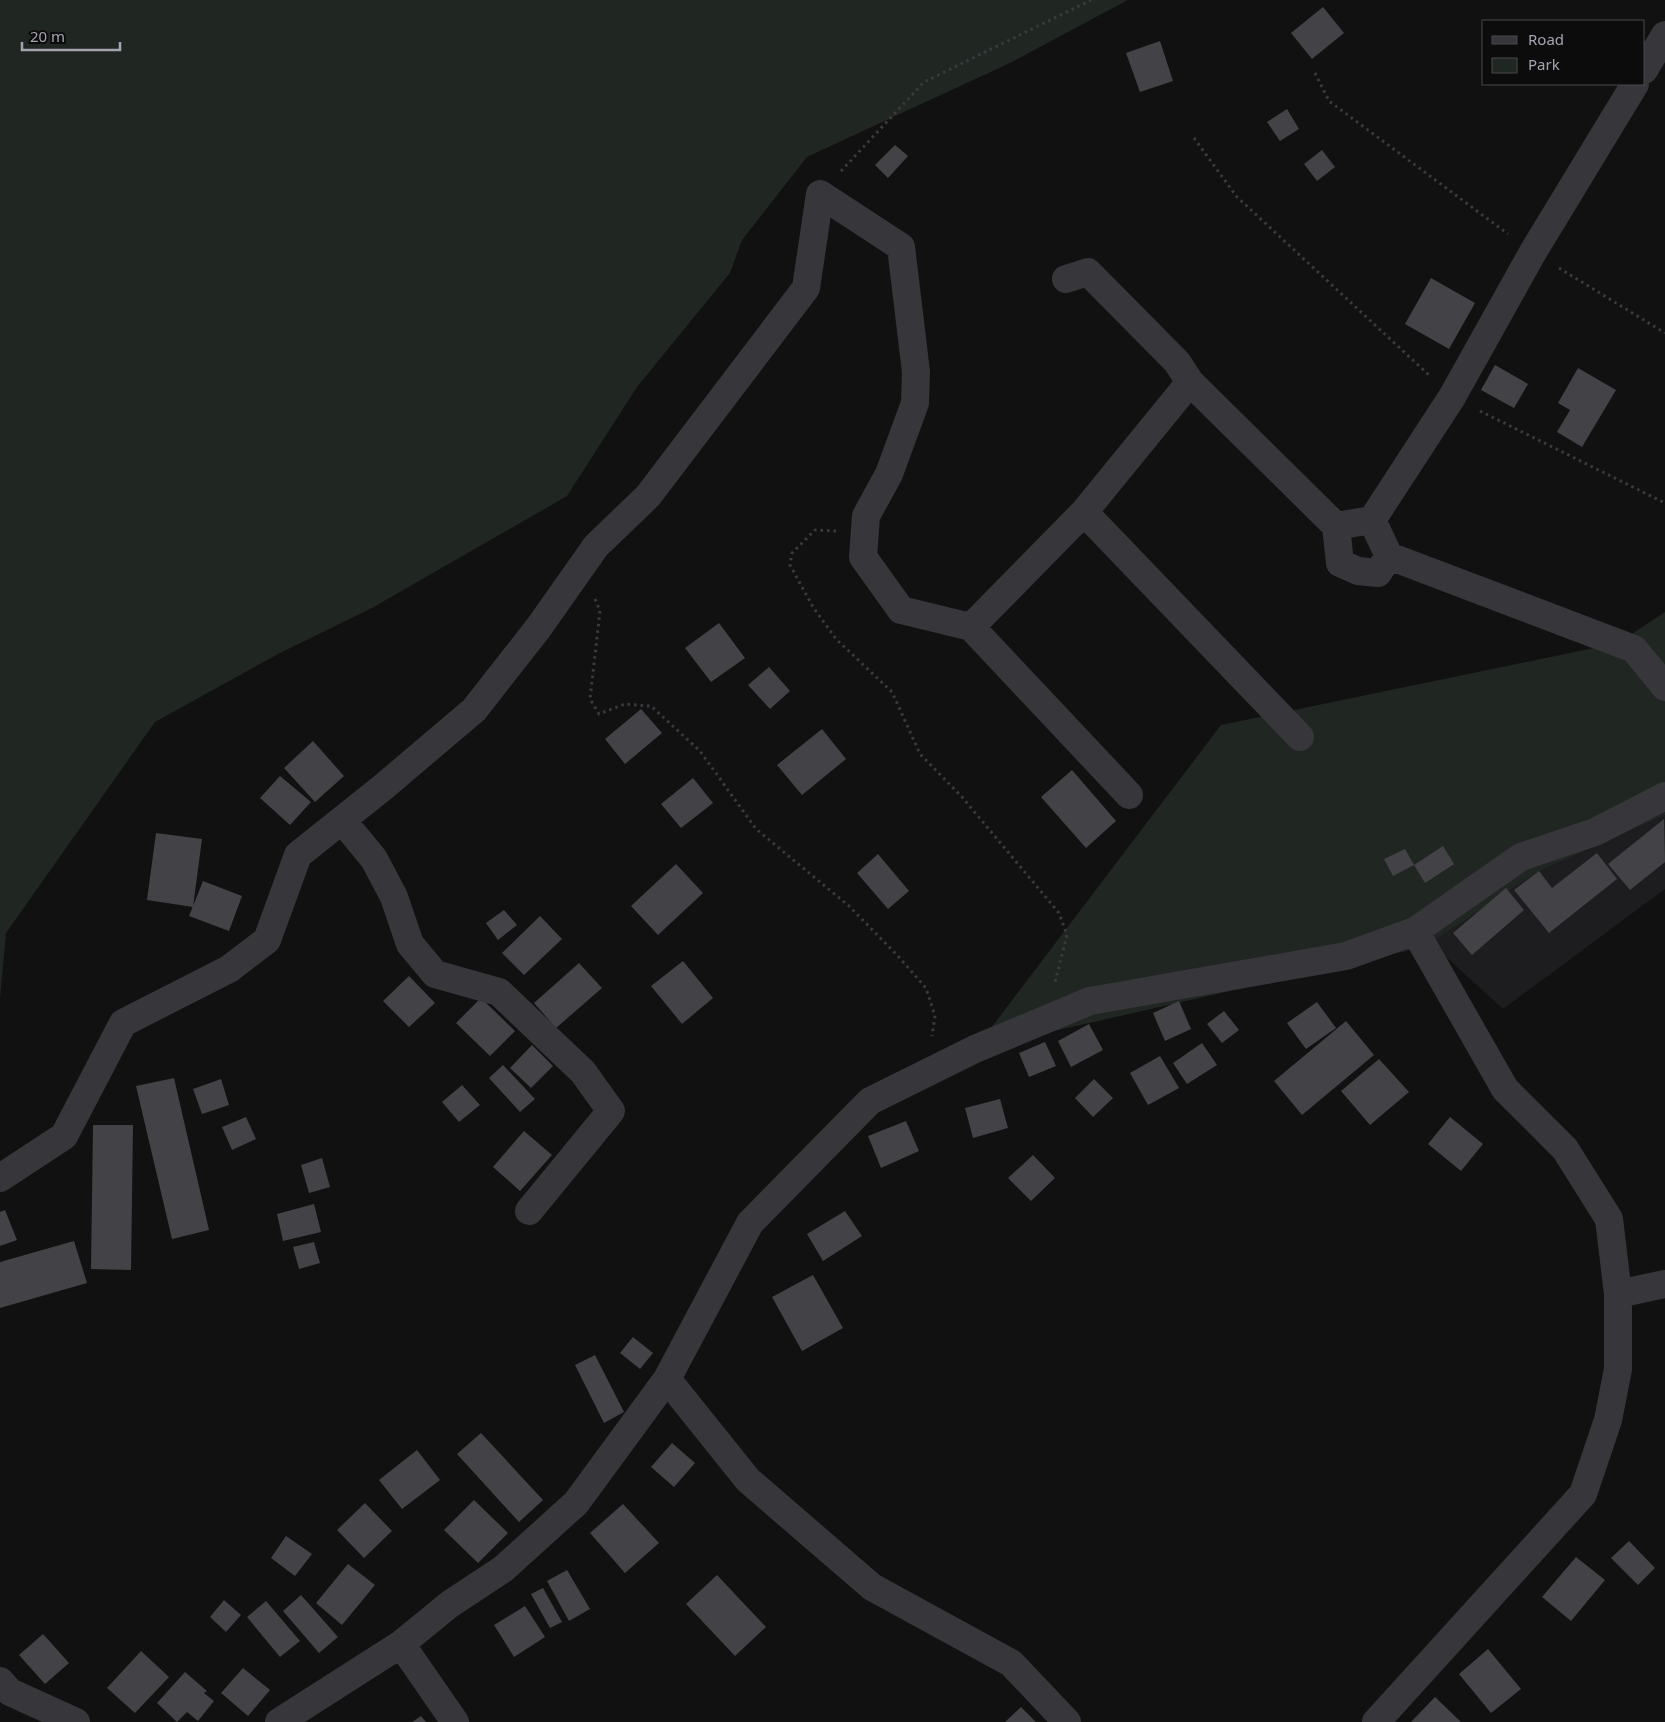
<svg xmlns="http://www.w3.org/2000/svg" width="1665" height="1722" font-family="'Noto Sans',sans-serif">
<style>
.built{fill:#1d1d1f}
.green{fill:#202622}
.building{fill:#434347}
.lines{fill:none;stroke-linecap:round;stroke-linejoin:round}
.path{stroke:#3a3b3f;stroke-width:3;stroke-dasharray:2.5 4;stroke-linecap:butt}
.minor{stroke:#37373b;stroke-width:28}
</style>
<rect width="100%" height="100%" fill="#111112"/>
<!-- built -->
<path class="built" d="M 1665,815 L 1665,889 L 1503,1009 L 1430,942 L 1531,870 Z"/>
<!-- green -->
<path class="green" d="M 0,0 L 1128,0 L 1012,62 L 807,157 L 742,240 L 730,273 L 637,387 L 567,496 L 372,608 L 280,653 L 155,722 L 6,933 L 0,999 Z
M 1665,612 L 1665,815 L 1539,871 L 1424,947 L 975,1049 L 1221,725 L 1618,643 Z"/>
<!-- building -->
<path class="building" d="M 1323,7 L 1344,33 L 1312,59 L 1291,33 Z
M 1160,41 L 1173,81 L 1140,92 L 1126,53 Z
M 1287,109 L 1299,129 L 1280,141 L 1267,122 Z
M 895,145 L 908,156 L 888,178 L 875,165 Z
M 1322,150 L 1335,167 L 1317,181 L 1304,164 Z
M 1431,278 L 1475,303 L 1449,349 L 1405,324 Z
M 1495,365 L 1528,384 L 1514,408 L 1481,390 Z
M 1578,368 L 1616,390 L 1582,447 L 1557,432 L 1570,410 L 1558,403 Z
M 719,623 L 745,658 L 711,682 L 685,648 Z
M 769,667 L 790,691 L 770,709 L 748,685 Z
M 641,709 L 662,733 L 625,764 L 605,739 Z
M 822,729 L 846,759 L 802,795 L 777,765 Z
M 313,741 L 344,776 L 315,802 L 284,768 Z
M 1072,770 L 1116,821 L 1086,848 L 1041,797 Z
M 280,776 L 311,802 L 290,825 L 260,798 Z
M 693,778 L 713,803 L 681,828 L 661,804 Z
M 1664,819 L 1665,862 L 1630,890 L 1608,864 Z
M 156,833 L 202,839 L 193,907 L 147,900 Z
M 1443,846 L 1454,864 L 1425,883 L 1414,865 Z
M 1405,849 L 1414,865 L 1393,876 L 1384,859 Z
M 1597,853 L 1617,879 L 1549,933 L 1514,890 L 1539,871 L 1552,888 Z
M 878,854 L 909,891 L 888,909 L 857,873 Z
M 676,864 L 703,893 L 658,935 L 631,906 Z
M 203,881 L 242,896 L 229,931 L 189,916 Z
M 1506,888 L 1524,910 L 1472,955 L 1453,933 Z
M 504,910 L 517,925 L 498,940 L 486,923 Z
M 540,916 L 562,939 L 524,975 L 502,953 Z
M 683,961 L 713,998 L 682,1024 L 651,986 Z
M 579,963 L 602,988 L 556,1028 L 534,1003 Z
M 409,976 L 435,1003 L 409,1027 L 383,1001 Z
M 481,998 L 515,1031 L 490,1056 L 456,1023 Z
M 1179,1001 L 1191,1029 L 1165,1041 L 1153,1013 Z
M 1317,1002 L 1336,1028 L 1306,1049 L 1287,1023 Z
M 1224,1011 L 1239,1030 L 1222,1043 L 1207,1024 Z
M 1346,1021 L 1374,1055 L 1302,1115 L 1274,1081 Z
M 1089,1024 L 1103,1050 L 1071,1067 L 1058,1041 Z
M 1045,1042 L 1056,1066 L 1029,1077 L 1019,1053 Z
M 1202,1043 L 1217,1065 L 1187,1084 L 1173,1063 Z
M 532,1045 L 553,1066 L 531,1088 L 510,1068 Z
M 1160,1056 L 1179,1088 L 1148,1105 L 1130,1073 Z
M 1379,1059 L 1409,1092 L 1370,1125 L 1341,1091 Z
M 503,1065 L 535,1099 L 520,1112 L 489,1078 Z
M 174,1078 L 209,1230 L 172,1239 L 136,1086 Z
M 221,1079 L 229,1105 L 202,1114 L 193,1089 Z
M 1094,1079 L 1113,1098 L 1093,1117 L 1075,1098 Z
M 462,1085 L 480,1105 L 459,1122 L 442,1102 Z
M 1000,1099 L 1008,1128 L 973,1138 L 965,1108 Z
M 246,1117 L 256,1139 L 232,1150 L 222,1127 Z
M 1450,1117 L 1483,1144 L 1461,1171 L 1428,1144 Z
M 906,1121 L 919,1151 L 881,1168 L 868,1136 Z
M 93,1125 L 133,1125 L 131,1270 L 91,1269 Z
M 524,1131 L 552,1155 L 520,1191 L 493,1167 Z
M 1033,1155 L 1055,1178 L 1031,1201 L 1008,1178 Z
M 322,1158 L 330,1187 L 309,1193 L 301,1165 Z
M 314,1204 L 321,1232 L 283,1241 L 277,1214 Z
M 5,1210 L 17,1240 L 0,1246 L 0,1212 Z
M 845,1211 L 862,1236 L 823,1261 L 807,1234 Z
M 74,1241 L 87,1283 L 0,1308 L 0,1262 Z
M 314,1242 L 320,1263 L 299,1269 L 293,1247 Z
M 813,1275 L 843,1328 L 802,1351 L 772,1297 Z
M 633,1337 L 653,1353 L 640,1369 L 620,1353 Z
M 595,1355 L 624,1412 L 604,1423 L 575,1365 Z
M 481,1433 L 543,1500 L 519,1522 L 457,1454 Z
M 672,1443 L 695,1463 L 674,1487 L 651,1467 Z
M 417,1450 L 440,1480 L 402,1509 L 379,1480 Z
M 474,1500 L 508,1533 L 478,1563 L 444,1530 Z
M 365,1503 L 392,1531 L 364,1558 L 337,1530 Z
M 623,1504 L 659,1543 L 625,1573 L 590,1533 Z
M 286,1536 L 312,1554 L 295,1576 L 271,1558 Z
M 1629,1541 L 1655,1568 L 1638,1585 L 1611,1558 Z
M 1576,1557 L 1605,1580 L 1571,1621 L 1542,1597 Z
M 348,1564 L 375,1585 L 342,1625 L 316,1603 Z
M 567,1570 L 590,1609 L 569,1621 L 547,1581 Z
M 717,1575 L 766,1627 L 735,1656 L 686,1604 Z
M 543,1588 L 562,1622 L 550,1628 L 531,1594 Z
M 301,1595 L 338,1637 L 319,1653 L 283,1611 Z
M 224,1600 L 241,1615 L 226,1632 L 210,1617 Z
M 266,1601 L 300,1641 L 280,1657 L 247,1617 Z
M 525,1606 L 545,1637 L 514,1657 L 494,1625 Z
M 43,1634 L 69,1663 L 45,1684 L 19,1655 Z
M 1488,1649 L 1521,1689 L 1491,1713 L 1459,1674 Z
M 141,1651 L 169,1677 L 135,1713 L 107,1688 Z
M 243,1668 L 270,1690 L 248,1716 L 221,1693 Z
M 185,1672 L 207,1691 L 204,1693 L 214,1701 L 198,1721 L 187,1712 L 177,1722 L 157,1703 Z
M 1435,1697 L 1461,1722 L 1411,1722 Z
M 1021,1707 L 1036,1722 L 1005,1722 Z
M 421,1716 L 426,1722 L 412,1722 Z"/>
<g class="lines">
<!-- path -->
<path class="path" d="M 1315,73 L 1329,101 L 1508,234
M 1194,138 L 1237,197 L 1430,376
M 841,171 L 924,82 L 1091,0
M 1559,268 L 1665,333
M 1480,411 L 1665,503
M 836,531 L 815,530 L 792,553 L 790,565 L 813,607 L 836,639 L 892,692 L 920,754 L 962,797 L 1059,913 L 1067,935 L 1055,982
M 595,599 L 600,611 L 590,699 L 599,714 L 625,704 L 651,706 L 700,751 L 756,829 L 849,906 L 897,955 L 926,988 L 935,1016 L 932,1036"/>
<!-- minor -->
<path class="minor" d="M 1644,70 L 1665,35
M 1066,279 L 1088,272 L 1177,362 L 1190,382 L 1336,526
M 1084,512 L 1300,737
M 1372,520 L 1389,556 L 1634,649 L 1665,687
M 1389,556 L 1378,573 L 1358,571 L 1340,563 L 1336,526 L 1372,520 L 1452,397 L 1533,252 L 1635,84
M 971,627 L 1084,512 L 1190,382
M 342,820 L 374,859 L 394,897 L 410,944 L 435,974 L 499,992 L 583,1072 L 611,1111 L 529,1211
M 0,1178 L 64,1136 L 123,1023 L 229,969 L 267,940 L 298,855 L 382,788 L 474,710 L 539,627 L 596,546 L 648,496 L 806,288 L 820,194 L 901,247 L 916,372 L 915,403 L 889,474 L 866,516 L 863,557 L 901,610 L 971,627 L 1129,795
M 1618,1294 L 1665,1284
M 667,1379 L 748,1480 L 872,1587 L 1011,1663 L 1067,1722
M 401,1644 L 455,1722
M 0,1681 L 10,1692 L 76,1722
M 279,1722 L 401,1644 L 450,1604 L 503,1569 L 576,1503 L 667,1379 L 750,1223 L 870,1101 L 975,1049 L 1090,1001 L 1346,956 L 1415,931 L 1521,857 L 1595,832 L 1665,796
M 1376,1722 L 1583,1494 L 1608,1420 L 1618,1369 L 1618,1294 L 1609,1219 L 1565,1149 L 1505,1089 L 1415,931"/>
</g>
<!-- legend -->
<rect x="1482" y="20" width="162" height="65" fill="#0c0c0d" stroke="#49494f"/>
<rect x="1492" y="36" width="25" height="8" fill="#37373b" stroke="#49494f"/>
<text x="1528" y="45" font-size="15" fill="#a4a5b1">Road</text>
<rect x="1492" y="58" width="25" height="15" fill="#202622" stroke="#49494f"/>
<text x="1528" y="70" font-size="15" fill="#a4a5b1">Park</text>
<!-- scale -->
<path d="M22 42v8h98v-8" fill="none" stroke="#a4a5b1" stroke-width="2.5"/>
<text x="30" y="42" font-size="15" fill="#a4a5b1" stroke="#0c0c0d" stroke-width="4" paint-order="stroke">20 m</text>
</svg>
